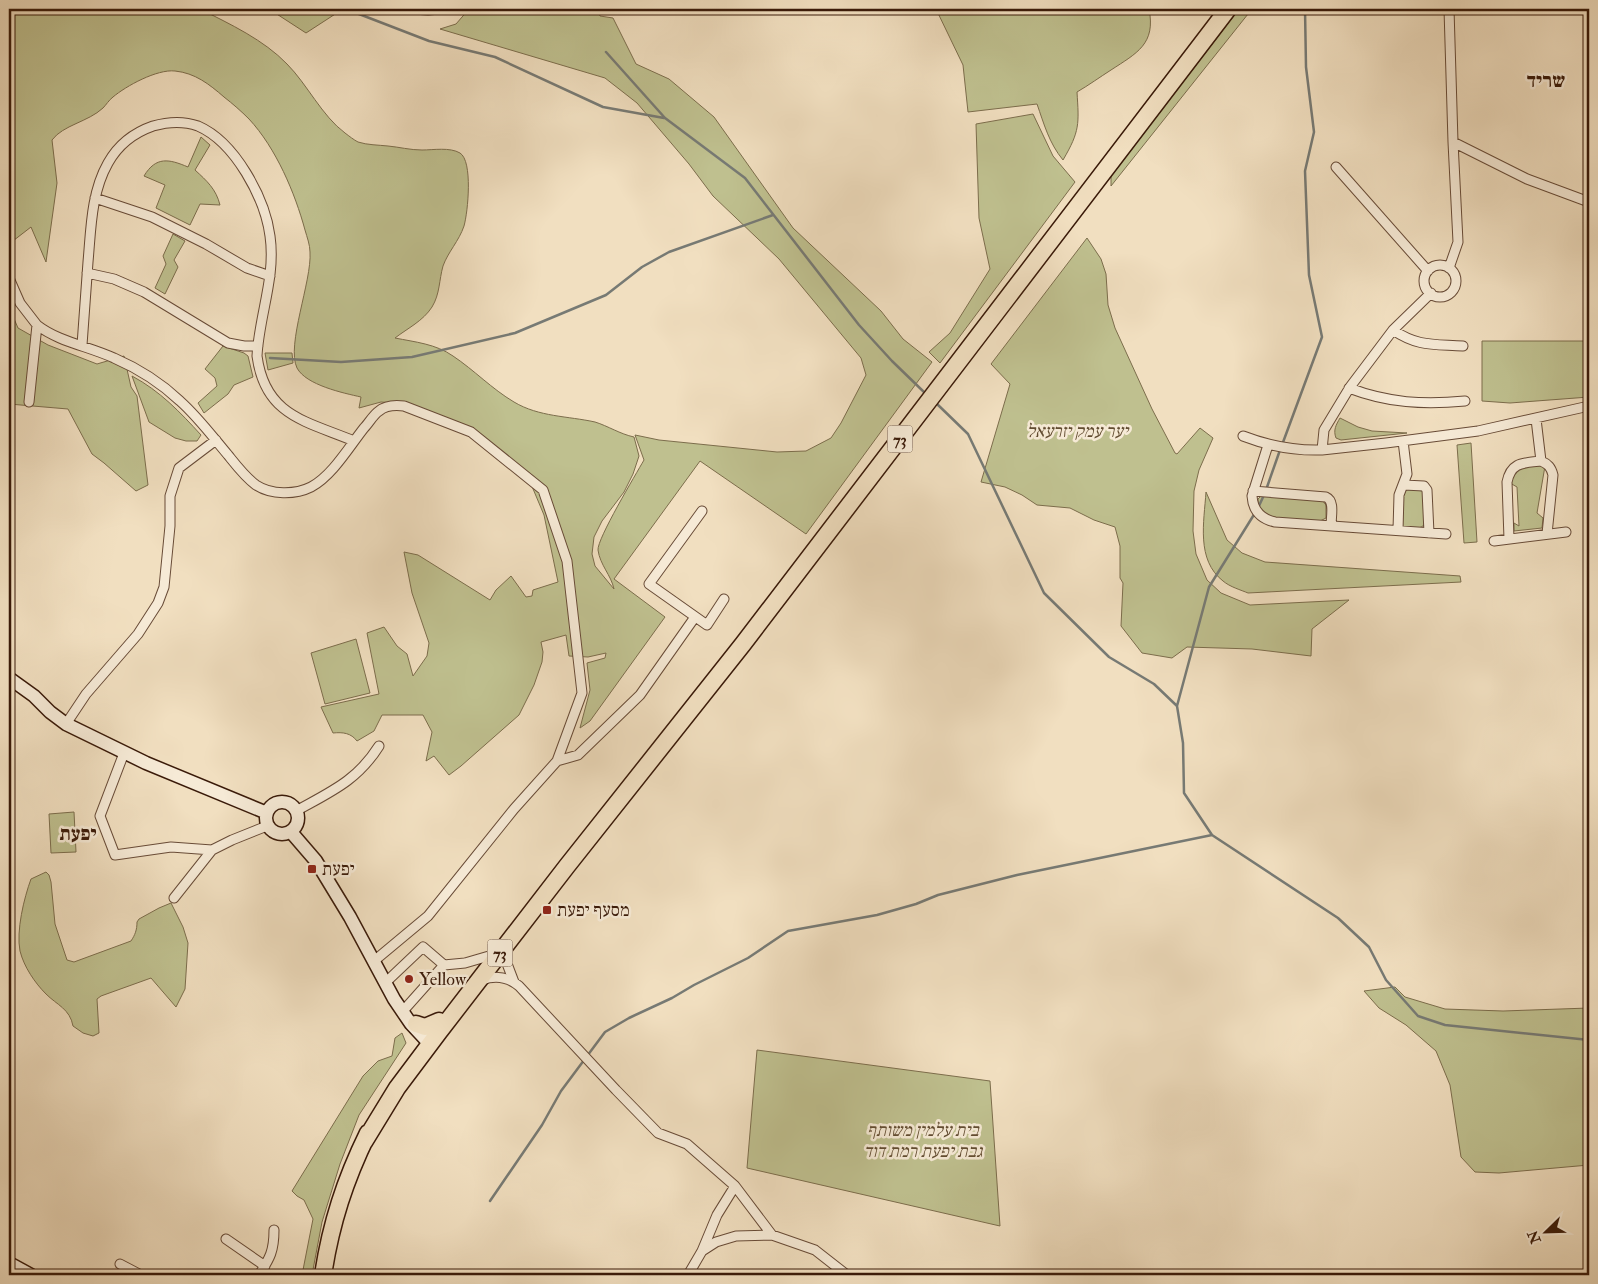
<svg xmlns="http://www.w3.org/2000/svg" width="1598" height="1284" font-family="'IM FELL Double Pica','Frank Ruhl Libre',serif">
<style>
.green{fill:#bfc08f;stroke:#7c6d4c}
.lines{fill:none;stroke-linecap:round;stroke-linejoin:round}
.stream{stroke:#777a74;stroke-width:2.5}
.street-casing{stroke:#684b37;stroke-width:11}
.secondary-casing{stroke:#3a1a09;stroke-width:15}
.highway-casing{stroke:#3a1a09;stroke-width:19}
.street{stroke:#f6ead6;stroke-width:9}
.secondary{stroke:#f6ead6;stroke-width:12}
.highway{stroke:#f1dfc0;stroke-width:16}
.poi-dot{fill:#8f2418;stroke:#f6ead6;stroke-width:2}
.labels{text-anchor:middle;stroke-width:5;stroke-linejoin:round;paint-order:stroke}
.shield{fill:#f6ead6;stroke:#725846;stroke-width:1}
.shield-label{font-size:16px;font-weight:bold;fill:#3a1a09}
.park-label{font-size:18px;font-style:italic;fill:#624c31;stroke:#f6ead6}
.poi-label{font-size:18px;fill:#3a1a09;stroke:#f6ead6;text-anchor:start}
.quarter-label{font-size:20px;font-weight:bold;fill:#3a1a09;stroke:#f6ead6}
</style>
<rect width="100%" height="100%" fill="#f1dfc0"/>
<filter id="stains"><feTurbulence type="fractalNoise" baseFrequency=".004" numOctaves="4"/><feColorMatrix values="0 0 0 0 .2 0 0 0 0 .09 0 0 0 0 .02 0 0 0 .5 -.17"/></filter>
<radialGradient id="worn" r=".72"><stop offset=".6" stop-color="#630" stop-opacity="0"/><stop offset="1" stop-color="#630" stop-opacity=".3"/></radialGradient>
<!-- green -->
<path class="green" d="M 9,9 L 200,9 C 230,24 264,40 287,64 C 307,84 322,116 345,133 C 349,136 354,140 358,142 C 367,145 379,145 388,146 C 399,147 410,150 422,150 C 433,150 450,147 460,153 C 473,161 468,212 464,226 C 459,241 448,252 443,266 C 439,280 440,294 432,307 C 423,321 408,328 395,338 C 415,342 436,344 453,356 C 474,370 492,389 514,402 C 539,417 568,416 595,422 C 608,426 620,434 634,437 L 639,456 L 633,474 L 624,492 L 602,521 L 594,537 L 592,554 L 595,566 L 614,589 C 611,575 600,565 598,550 C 597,539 636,474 644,460 L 635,435 L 659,440 L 777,452 L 806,451 L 831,438 L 841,423 L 866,375 L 861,358 L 779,259 L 713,196 L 689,164 L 637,103 L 605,78 L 440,29 L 456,24 L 469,9 L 531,9 L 562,14 L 572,9 L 597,9 L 600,16 L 613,18 L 636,64 L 669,79 L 714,117 L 793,228 L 881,311 L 903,339 L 932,362 L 806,534 L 700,461 L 614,579 L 665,617 L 590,721 L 580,728 L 590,690 L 587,663 L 605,658 L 606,653 L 588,657 L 569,656 L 566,635 L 541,642 L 543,652 L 542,662 L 534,685 L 519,715 L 461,766 L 449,775 L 434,756 L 426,761 L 432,732 L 423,715 L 382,715 L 374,731 L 357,741 C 351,733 343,732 333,733 L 321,707 L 379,694 L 367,633 L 384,627 L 397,646 L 407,654 L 413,676 L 427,656 L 429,643 L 412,593 L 404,552 L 418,555 L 490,600 L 496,590 L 511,576 L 526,597 L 532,596 L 533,590 L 558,582 L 544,515 L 531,484 L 471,436 L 393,403 L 381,402 L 359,408 L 361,397 C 343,393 306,385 297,368 C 286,345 312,281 310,252 C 310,245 307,237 305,230 C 295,193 276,148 249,119 C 241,111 233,104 224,97 C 209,84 195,73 175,71 C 157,69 126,86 113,97 C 109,100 106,105 103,108 C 88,122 63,125 52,140 L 57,183 L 46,262 L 31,227 L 9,244 Z
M 269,9 L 343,9 L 306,33 Z
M 936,9 L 1149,9 C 1156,44 1137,53 1111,70 C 1100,77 1089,85 1077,92 C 1079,124 1080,131 1063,160 C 1049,143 1044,124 1037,104 L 968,112 L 963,65 Z
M 1239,9 L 1252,9 L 1111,186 L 1111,176 Z
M 1033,114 L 1053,156 L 1075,182 L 940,363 L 929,352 L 950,333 L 990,269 L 979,218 L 976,124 Z
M 201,137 L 210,145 L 195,170 C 207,181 216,189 220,205 L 200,204 L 190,225 L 156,208 L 165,185 L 144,176 C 156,156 169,159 188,167 Z
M 173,234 L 185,241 L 174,260 L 178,267 L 165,294 L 155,288 L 166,264 L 163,256 Z
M 1087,238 L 1101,259 L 1106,274 L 1108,305 L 1115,328 L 1152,409 L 1175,453 L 1177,454 L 1200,428 L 1213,438 L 1199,470 L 1194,491 L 1193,531 L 1196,554 L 1207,580 L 1221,593 L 1250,605 L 1349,600 L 1312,629 L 1311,656 L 1252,649 L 1187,647 L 1172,658 L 1142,653 L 1121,626 L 1123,583 L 1120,578 L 1120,546 L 1115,527 L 1094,520 L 1070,508 L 1037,505 L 1022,495 L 1005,487 L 981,482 L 1010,384 L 991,364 Z
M 9,307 L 18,328 L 48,345 L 97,364 L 124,356 L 131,387 L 137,396 L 148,485 L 136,491 L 104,463 L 92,454 L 68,409 L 9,404 Z
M 1482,341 L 1589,341 L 1589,397 L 1510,403 L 1482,401 Z
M 223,346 L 244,353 L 248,356 L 253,377 L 234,385 L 228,394 L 204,413 L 198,403 L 217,386 L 215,378 L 205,369 Z
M 265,353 L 292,353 L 293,363 L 268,370 Z
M 132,376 C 160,391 180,412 201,435 L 197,441 L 186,441 L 175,438 L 149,422 Z
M 1340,418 L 1358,427 L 1372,431 L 1407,433 L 1341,440 L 1336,438 C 1333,430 1336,425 1340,418 Z
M 1471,443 L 1477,542 L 1464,543 L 1457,445 Z
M 1542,465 L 1545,466 L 1537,513 L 1543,518 L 1542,528 L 1514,531 L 1514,523 L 1519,526 L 1517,487 L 1510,483 C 1515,465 1526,467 1542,465 Z
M 1408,489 L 1423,491 L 1425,519 L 1424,525 C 1419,530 1408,530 1402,526 C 1402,515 1397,495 1408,489 Z
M 1206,492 L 1227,540 L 1242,553 L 1265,562 L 1460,576 L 1461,582 L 1248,593 C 1241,590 1230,587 1223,581 C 1196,560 1204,522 1206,492 Z
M 1261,496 L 1322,500 L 1326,505 L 1326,518 L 1320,521 C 1303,520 1256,524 1258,499 Z
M 356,639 L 370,693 L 325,704 L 311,653 Z
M 74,812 L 76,852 L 51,853 L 49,814 Z
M 46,872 L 49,875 L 51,882 L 55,924 L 67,960 L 74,962 L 131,941 C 135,935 137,930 137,922 L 139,919 L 159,908 L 171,903 L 183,927 L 188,943 L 185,989 L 176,1007 L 151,978 L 101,996 L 97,999 L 99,1033 L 93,1036 L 83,1033 L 73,1026 C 70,1009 57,1005 46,994 C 35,983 24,967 20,951 C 16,931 24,898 31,879 Z
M 1395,987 L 1405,997 L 1445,1009 L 1503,1011 L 1589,1008 L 1589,1165 L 1499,1173 L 1475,1172 L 1461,1157 L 1450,1085 L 1436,1051 L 1406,1025 L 1379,1008 L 1364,991 Z
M 402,1033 L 406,1043 L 359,1115 L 340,1164 L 322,1222 L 312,1275 L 302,1275 L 313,1219 L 304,1200 L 297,1196 L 292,1191 L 363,1076 L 378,1061 L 392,1056 L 395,1038 Z
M 757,1050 L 990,1081 L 1000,1226 L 747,1168 Z"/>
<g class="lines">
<!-- stream -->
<path class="stream" d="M 346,9 L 429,41 L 495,57 L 603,107 L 664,118
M 606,52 L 665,118 L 745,178 L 859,325 L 892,361 L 926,394
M 270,358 L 341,362 L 412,357 L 515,333 L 606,295 L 642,267 L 669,252 L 773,215
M 936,403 L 968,434 L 1044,593 L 1109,657 L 1154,684 L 1177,706 L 1183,743 L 1184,793 L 1212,835 L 1338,918 L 1369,947 L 1386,980 L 1418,1016 L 1445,1025 L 1589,1040
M 1282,445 L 1322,337 L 1309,275 L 1305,171 L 1314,132 L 1306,67 L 1305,9
M 1266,490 L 1280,450
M 1258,508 L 1264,495
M 1177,706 L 1209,587 L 1255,513
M 490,1201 L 542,1125 L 561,1091 L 605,1032 L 629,1018 L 672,998 L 694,985 L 748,958 L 788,931 L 877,915 L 916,904 L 938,895 L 1017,875 L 1212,835"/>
<defs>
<path id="street" d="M 413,9 L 428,10 L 440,9
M 1449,9 L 1453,142 L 1527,179 L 1589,202
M 1336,167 L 1428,271
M 95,198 L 152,217 L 206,244 L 247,268 L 270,276
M1424 281a16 16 0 1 1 32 0a16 16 0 1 1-32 0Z
M 1449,268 L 1458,242 L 1453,142
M 87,273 L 114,279 L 144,292 L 228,343 L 244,346 L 258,346
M 9,278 L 20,303 L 37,325 L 29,402
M 1431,293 L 1393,330 L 1350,387 L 1324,430 L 1322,450 L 1386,443 L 1478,431 L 1589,406
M 37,325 C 59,342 88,346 114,358 C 137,368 161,383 180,401 C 198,417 212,436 228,455 C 236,465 245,477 256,485 C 271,495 295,495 311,487 C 332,476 349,447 364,428 C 369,423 373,415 379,411 C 386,405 396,405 404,406 L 471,432 L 543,490 L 567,561 L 582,693 L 557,761 L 514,809 L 428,916 L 374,961
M 1393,330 C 1418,347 1434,344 1463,346
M 82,345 C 84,318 86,290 88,262 C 91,229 91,193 108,163 C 118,145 133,133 153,126 C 167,122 184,121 198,126 C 235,142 265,198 270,236 C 276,277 259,316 257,356 C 265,416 306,421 354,441
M 1349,388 C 1388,403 1424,405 1465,401
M 1243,436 C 1269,446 1293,451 1322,450
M 1268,445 L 1252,496 C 1253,511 1261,519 1275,522 L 1446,534
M 1541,461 C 1548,464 1551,467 1553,475 L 1547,534
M 1404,485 L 1424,486 L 1427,490 L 1429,533
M 1253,491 L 1326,497 C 1335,501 1331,516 1331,526
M 702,511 L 649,584 L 707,625 L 724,599
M 1398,530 L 1399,495 L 1407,474 L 1403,441
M 1509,539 L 1507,482 C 1511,462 1523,463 1541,461 L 1536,419
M 1494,541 L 1566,532
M 66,724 L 86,694 L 138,634 L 158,603 L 164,587 L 170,526 L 170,496 L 179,468 L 216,440
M 124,753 L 100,816 L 115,855 L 171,847 L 212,850
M 557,761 L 578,755 L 640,695 L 695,617
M 296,811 C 330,792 357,781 379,746
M 174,898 L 212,850 L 232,840 L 267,826
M 505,949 L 506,961 L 514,982
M 482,980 C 495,975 508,977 519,986 L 616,1090 L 658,1133 L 687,1144 L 735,1186
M 385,983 L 423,947 L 444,965
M 403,1011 L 444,965 L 465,963 L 489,956
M 226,1239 L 265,1266
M 702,1251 L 717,1215 L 735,1186 L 772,1235
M 120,1264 L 141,1275
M 259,1275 C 270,1258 274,1251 274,1230
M 688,1275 L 702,1251 L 716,1242 L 736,1236 L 772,1235 L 815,1250 L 847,1275"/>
<path id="secondary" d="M 9,678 L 34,696 L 50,712 L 66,724 L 146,763 L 267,813
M266 818a16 16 0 1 1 32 0a16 16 0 1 1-32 0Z
M 291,832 L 316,861 L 350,917 L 394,999 L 411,1024 L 425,1039 L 433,1041
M 9,1263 L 31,1275"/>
<path id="highway" d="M 416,1024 L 425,1027 L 439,1021
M 364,1142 L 397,1088 L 439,1032 L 567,866 L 743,644 L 1228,9
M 323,1275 C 331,1223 345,1180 368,1133"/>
</defs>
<!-- street casing -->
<use href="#street" class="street-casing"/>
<!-- secondary casing -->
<use href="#secondary" class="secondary-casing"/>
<!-- highway casing -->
<use href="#highway" class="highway-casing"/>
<!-- street -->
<use href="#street" class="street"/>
<!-- secondary -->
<use href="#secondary" class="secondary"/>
<!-- highway -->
<use href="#highway" class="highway"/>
</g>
<!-- markers -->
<g class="poi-dot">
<rect x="307" y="864" width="10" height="10" rx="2.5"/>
<rect x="542" y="905" width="10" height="10" rx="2.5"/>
<circle cx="409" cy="979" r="5"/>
</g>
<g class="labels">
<!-- shield labels -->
<g class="shield">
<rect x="887.5" y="425.5" width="25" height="27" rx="4"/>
<rect x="487.5" y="939.5" width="25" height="27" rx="4"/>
</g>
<g class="shield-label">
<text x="900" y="445">73</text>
<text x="500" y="959">73</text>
</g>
<!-- park labels -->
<g class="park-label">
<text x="1077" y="437">יער עמק יזרעאל</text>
<text x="923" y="1136">בית עלמין משותף<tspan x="923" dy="21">גבת יפעת רמת דוד</tspan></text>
</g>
<!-- poi labels -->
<g class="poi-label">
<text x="322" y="875">יפעת</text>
<text x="557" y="916">מסעף יפעת</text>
<text x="419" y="985">Yellow</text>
</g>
<!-- quarter labels -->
<g class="quarter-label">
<text x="1546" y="87">שריד</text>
<text x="78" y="840">יפעת</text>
</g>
</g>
<!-- margin -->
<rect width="1598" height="1284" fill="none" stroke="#f1dfc0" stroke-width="30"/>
<rect x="10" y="10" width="1578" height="1264" fill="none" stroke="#3a1a09" stroke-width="2.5"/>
<rect x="15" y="15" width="1568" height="1254" fill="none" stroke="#3a1a09"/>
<!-- north arrow -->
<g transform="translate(1546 1232) rotate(247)" stroke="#f6ead6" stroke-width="4" paint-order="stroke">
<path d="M0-4L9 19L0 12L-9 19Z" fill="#3a1a09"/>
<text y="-8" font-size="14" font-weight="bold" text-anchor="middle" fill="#3a1a09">N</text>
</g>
<rect width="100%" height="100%" filter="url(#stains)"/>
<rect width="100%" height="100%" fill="url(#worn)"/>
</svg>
